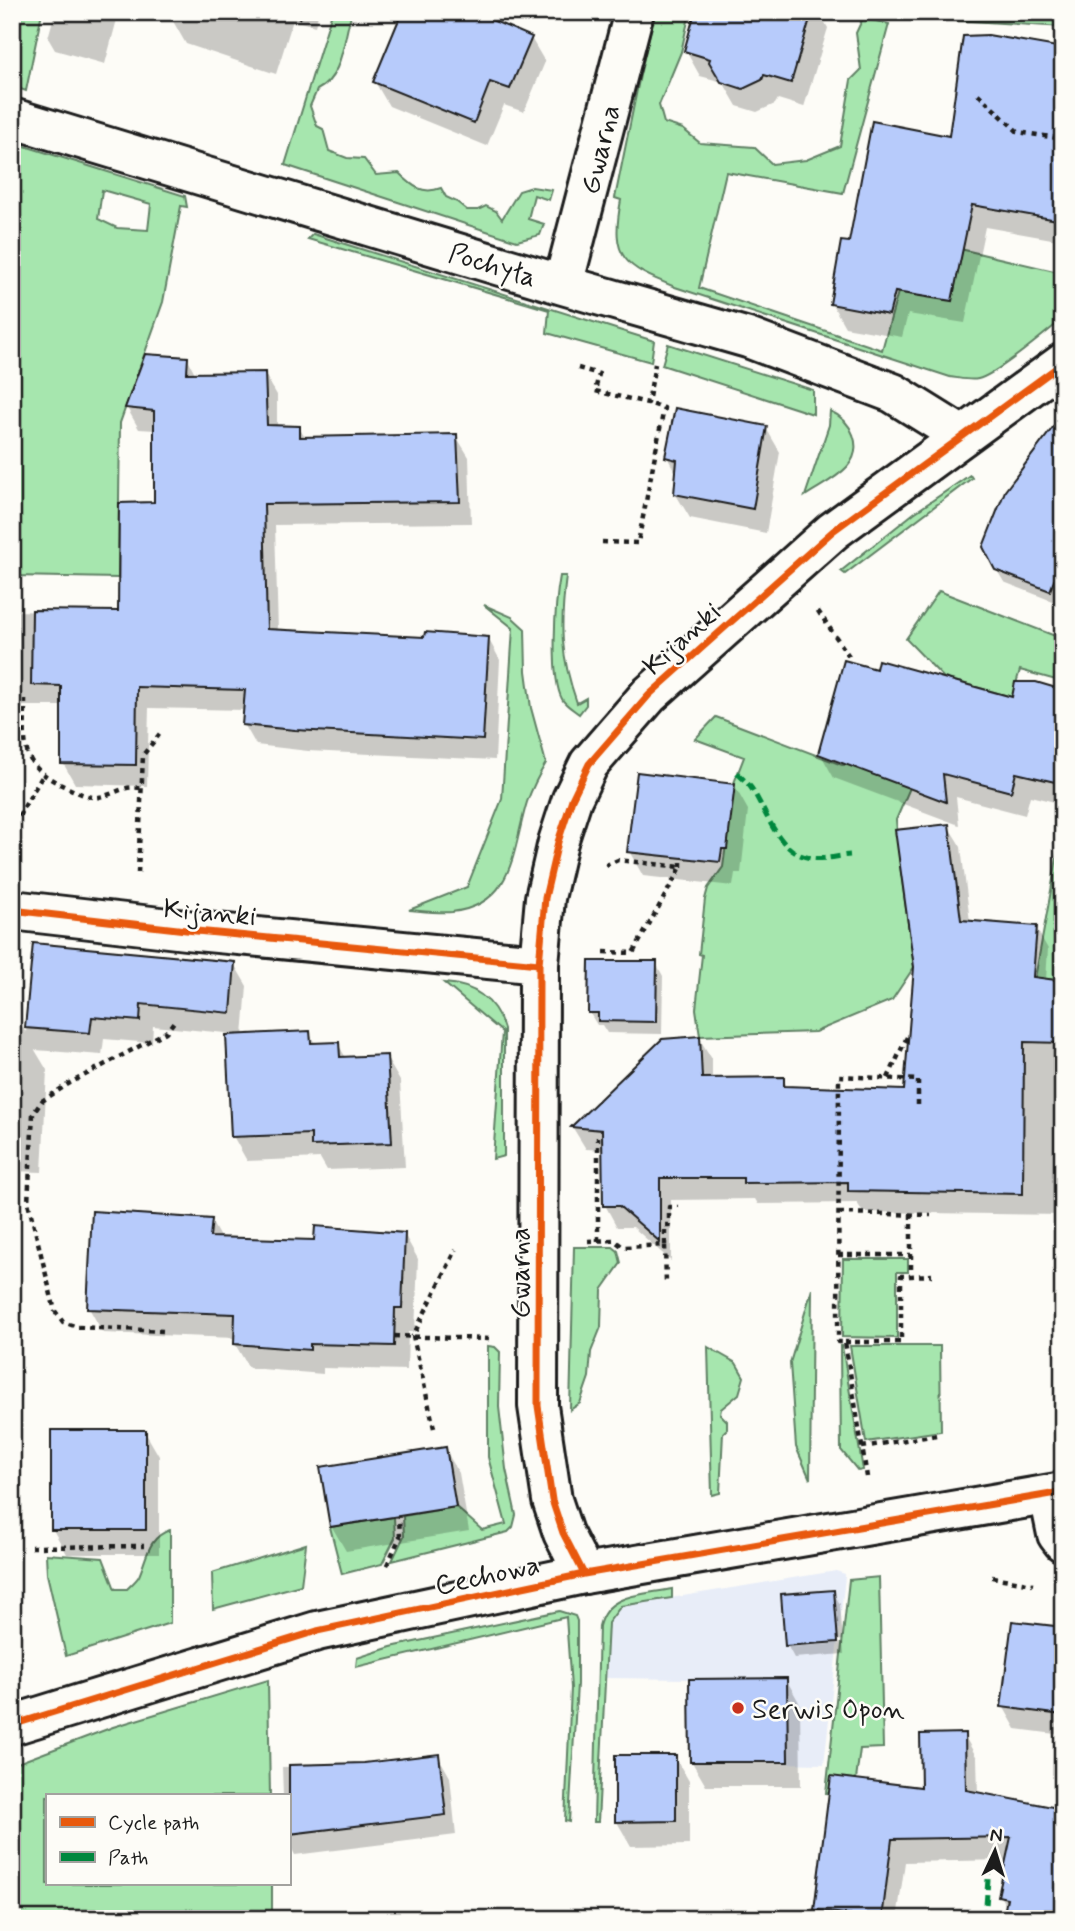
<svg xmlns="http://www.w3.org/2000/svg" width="1075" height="1931" font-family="Mynerve,sans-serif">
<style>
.built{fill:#e8edf8}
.green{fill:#a6e6ae;stroke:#618165;stroke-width:2;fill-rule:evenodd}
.shadow{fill:#0003}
.building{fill:#b7cbfb;stroke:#1c1c1c;stroke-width:2}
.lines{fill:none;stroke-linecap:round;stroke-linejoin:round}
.street-casing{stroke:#1c1c1c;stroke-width:44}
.secondary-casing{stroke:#1c1c1c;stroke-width:44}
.path{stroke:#1c1c1c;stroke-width:4.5;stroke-dasharray:5 5;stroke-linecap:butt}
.street{stroke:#fdfcf7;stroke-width:38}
.secondary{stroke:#fdfcf7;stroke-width:38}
.quiet{stroke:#00873e;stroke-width:5;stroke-dasharray:10 5;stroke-linecap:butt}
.cycleway-casing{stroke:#fdfcf7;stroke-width:11}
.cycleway{stroke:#e8590c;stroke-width:7}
.poi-dot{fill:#c8321e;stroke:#fdfcf7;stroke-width:2.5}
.labels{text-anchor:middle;stroke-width:5;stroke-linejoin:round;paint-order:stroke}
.street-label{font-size:28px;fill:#1c1c1c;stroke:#fdfcf7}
.poi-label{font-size:28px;fill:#1c1c1c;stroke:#fdfcf7;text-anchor:start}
</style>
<rect width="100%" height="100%" fill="#fdfcf7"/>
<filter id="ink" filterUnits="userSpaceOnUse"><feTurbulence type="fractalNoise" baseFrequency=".0143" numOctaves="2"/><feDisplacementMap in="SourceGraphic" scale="14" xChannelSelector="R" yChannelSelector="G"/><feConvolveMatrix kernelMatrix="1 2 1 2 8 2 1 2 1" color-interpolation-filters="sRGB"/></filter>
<g filter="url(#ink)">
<!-- built -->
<path class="built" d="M 836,1571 L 845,1574 L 845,1577 L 824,1764 L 735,1762 L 735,1758 L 690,1759 L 688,1679 L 606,1678 L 608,1623 L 621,1606 Z"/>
<!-- green -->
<path class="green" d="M 12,12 L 42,12 L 26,91 L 12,86 Z
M 332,12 L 352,12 C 343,38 344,77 317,90 L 310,106 L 317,126 L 323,129 L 329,151 L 347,158 L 364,159 L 376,175 L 399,173 C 412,186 422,195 441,188 L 446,197 L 457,202 L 467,210 L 478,210 L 486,206 L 496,211 L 502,219 L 519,191 L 532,187 L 552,190 L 549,200 L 534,195 L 528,219 L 544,224 L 540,235 L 517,241 L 285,165 Z
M 655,12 L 690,12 L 681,52 L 659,105 L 664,123 L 683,129 L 700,143 L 754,147 L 772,164 L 806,160 L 840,146 L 851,80 L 861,70 L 856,33 L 863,18 L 889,24 L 843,193 L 726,172 L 699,288 L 882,350 L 913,238 L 1063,273 L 1063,319 C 1045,333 996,375 978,379 C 970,381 959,378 950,377 L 675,287 C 624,266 610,259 621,200 L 615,198 L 640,75 Z
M 893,12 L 1063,12 L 1063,27 L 892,16 Z
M 12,142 L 185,196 L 187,207 L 181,206 L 163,302 L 120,423 L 118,578 L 12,576 ZM 102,190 L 151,204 L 148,230 L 117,228 L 98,219 Z
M 313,234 L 654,341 L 651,362 L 547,333 L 549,310 L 308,239 Z
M 668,344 L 813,390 L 813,414 L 662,365 Z
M 830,411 C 851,420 865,447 847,467 C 836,479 818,487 805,496 L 829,425 Z
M 970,475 L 972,478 L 845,574 L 841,571 L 914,513 Z
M 560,576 L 566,576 C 560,626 560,655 577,703 L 586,698 L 586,705 L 579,714 C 574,710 565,705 562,699 C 550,677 555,602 560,576 Z
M 939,591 L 1063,639 L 1063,682 L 1020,670 L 1012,697 L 944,678 L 906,639 Z
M 484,605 L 512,617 L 525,629 L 526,671 L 531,708 L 546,763 C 538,776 532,788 527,802 C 512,851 515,904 452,912 C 438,913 422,911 409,910 L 467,887 L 502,799 L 513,628 Z
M 716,717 L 842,765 L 913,760 L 908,774 L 909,790 L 896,820 L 900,865 L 914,967 L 892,1000 L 815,1032 L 700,1036 L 696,1009 L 702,955 L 699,954 L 705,899 L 708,888 L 723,867 L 734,783 L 744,757 L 695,739 Z
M 1063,825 L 1063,985 L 1062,981 L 1035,978 Z
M 444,983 C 475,985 495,999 504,1029 L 504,1156 L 493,1159 L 502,1032 Z
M 574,1247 L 613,1247 L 618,1251 L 621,1263 L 602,1290 L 601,1327 L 591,1352 L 589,1377 L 580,1403 L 570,1410 Z
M 843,1259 L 908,1259 L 908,1272 L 897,1272 L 897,1338 L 842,1337 Z
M 812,1289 L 810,1479 L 796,1447 L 790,1363 Z
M 488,1346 L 495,1347 L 500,1352 L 499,1407 L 506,1469 L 516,1515 L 513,1527 L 508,1532 L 392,1561 L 404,1536 L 403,1516 L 456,1507 L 482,1530 L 506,1524 L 488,1457 Z
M 840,1346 L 842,1346 L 863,1470 L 858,1471 L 841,1450 Z
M 850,1346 L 940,1346 L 941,1431 L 866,1442 Z
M 708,1347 L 736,1363 L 744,1377 L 739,1394 L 721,1409 L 720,1414 L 727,1421 L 727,1429 L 723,1433 L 720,1493 L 712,1495 Z
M 394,1517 L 395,1538 L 382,1564 L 342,1574 L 330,1527 Z
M 170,1530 L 170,1623 L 66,1656 L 47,1574 L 46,1554 L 103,1558 L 115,1589 L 127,1589 C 131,1585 136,1581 139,1576 C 147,1558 148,1537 170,1530 Z
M 306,1544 L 301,1585 L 213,1609 L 212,1573 Z
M 879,1577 L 883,1748 L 860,1749 L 854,1795 L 826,1793 L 849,1580 Z
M 672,1589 L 672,1598 L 621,1606 L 608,1623 L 598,1822 L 594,1822 L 599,1626 C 607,1593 643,1595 672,1589 Z
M 559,1611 L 575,1616 L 577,1621 L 577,1684 L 569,1822 L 565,1821 L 571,1688 L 566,1617 L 356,1667 L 357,1658 L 391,1647 Z
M 268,1680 L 270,1796 L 47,1796 L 47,1884 L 272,1884 L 272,1919 L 12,1919 L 12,1765 L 113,1727 Z"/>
<!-- shadow -->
<path class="shadow" d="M 55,12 L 119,12 L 105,64 L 55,50 L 48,38 Z
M 171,12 L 319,12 L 315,26 L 293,20 L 276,74 L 186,44 L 170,16 Z
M 404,12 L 500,12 L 497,24 L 531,38 L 545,62 L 524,112 L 504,105 L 487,146 L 389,106 L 375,82 Z
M 697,12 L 819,12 L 828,28 L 804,107 L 778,99 L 775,104 L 757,112 L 737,106 L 723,82 L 700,76 L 686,51 Z
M 1063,50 L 1063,241 L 985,227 L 965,323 L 908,314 L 902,337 L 845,327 L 832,304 L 850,244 L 951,138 Z
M 187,358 L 196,375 L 264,373 L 277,395 L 277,427 L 299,427 L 305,438 L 456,436 L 469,457 L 471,523 L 275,525 L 278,632 L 426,639 L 488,638 L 500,660 L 495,760 L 308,751 L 256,745 L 244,724 L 245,710 L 149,708 L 147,786 L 75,784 L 63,763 L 63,706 L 12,706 L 12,611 L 120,613 L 156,504 L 155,430 L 139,429 L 127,408 Z
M 766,428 L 780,452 L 766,533 L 690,518 L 675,493 L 677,475 L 667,457 Z
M 1063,450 L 1063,586 L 1057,603 L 1004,582 L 996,569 Z
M 877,671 L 1013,699 L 1063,691 L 1063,804 L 1030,796 L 1025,815 L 956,797 L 959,825 L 834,778 L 820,753 Z
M 734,785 L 748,810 L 741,873 L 735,873 L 733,886 L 643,876 L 629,851 Z
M 948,826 L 961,847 L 970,922 L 1036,928 L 1048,949 L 1046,980 L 1063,982 L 1063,1215 L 863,1212 L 857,1203 L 758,1204 L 755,1199 L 671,1200 L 671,1261 L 633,1227 L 617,1227 L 605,1205 L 604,1150 L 586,1149 L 573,1128 L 663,1040 L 699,1038 L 712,1059 L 712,1080 L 783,1079 L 788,1088 L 905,1091 Z
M 35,945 L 234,964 L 247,986 L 243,1036 L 309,1033 L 316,1045 L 338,1044 L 346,1058 L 386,1057 L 400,1081 L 405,1167 L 327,1170 L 320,1158 L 247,1161 L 233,1136 L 236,1034 L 153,1026 L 152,1043 L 104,1039 L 102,1055 L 35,1050 L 47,1070 L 42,1172 L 12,1171 L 12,1024 L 21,1025 L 26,1033 Z
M 656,963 L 663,976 L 662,1034 L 607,1033 L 602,1025 L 597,1025 L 589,1012 Z
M 211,1221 L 221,1239 L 315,1242 L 404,1234 L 418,1259 L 415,1332 L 408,1332 L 407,1370 L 323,1368 L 323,1374 L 249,1368 L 235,1344 L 235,1338 L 103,1333 L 89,1308 Z
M 145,1432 L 159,1456 L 159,1554 L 67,1554 L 53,1530 Z
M 445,1449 L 459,1473 L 469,1531 L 346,1551 L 332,1527 L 322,1469 Z
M 833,1592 L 840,1604 L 843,1640 L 790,1644 L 790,1647 L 843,1643 L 844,1654 L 794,1658 L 787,1645 Z
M 1063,1629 L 1063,1735 L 1016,1729 L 1003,1706 Z
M 786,1679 L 800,1704 L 801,1786 L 706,1786 L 692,1762 Z
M 964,1735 L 977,1758 L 978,1794 L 1063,1811 L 1007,1908 L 1000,1896 L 1008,1860 L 905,1862 L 897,1919 L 821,1919 L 816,1910 L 923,1789 Z
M 438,1756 L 450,1777 L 456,1835 L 295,1855 L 289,1844 L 289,1796 L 283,1796 L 282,1767 L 364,1765 Z
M 675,1757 L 689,1781 L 689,1845 L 631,1846 L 617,1822 Z"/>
<!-- building -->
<path class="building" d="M 402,12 L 473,12 L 532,37 L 510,89 L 490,82 L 474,123 L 373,82 Z
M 695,12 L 812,12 L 791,83 L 764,75 L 762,80 L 743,89 L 721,82 L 709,62 L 710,59 L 684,51 Z
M 988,35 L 1063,48 L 1063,221 L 972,205 L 952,301 L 895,292 L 889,315 L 830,304 L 841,241 L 849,242 L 872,121 L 949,136 L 963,36 Z
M 145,354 L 188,357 L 187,373 L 265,372 L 267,425 L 300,426 L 300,437 L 457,434 L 460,502 L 264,504 L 267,629 L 424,637 L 425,632 L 489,637 L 483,740 L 295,730 L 242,725 L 245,690 L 137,687 L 136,765 L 61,764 L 61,686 L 31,685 L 32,610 L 118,611 L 119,503 L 154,502 L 154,411 L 125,408 Z
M 675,408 L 767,426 L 753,509 L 674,494 L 677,460 L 665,457 Z
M 1063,414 L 1063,557 L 1050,591 L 995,570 L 983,547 L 1005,491 Z
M 844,660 L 876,669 L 878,660 L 1012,697 L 1015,682 L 1036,682 L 1063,690 L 1063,752 L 1055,782 L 1016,773 L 1011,792 L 943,774 L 946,802 L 818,754 Z
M 637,772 L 735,784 L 727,849 L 722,849 L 720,862 L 627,852 Z
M 949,824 L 961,920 L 1037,926 L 1033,977 L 1063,981 L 1063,1043 L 1024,1042 L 1023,1194 L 848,1191 L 848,1182 L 743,1183 L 743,1178 L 660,1178 L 660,1242 L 619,1206 L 603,1206 L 602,1130 L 571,1127 L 662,1039 L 700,1036 L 702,1078 L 784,1077 L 784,1086 L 904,1090 L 914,967 L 895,830 Z
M 33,943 L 235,962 L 231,1013 L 141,1004 L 140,1021 L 92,1017 L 90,1033 L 25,1028 Z
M 589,961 L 657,961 L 656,1022 L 598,1021 L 598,1013 L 588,1013 Z
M 310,1031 L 311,1043 L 339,1042 L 340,1057 L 387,1055 L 392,1143 L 311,1146 L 311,1134 L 231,1137 L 226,1035 Z
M 92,1211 L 212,1219 L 210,1237 L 314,1240 L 315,1226 L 405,1233 L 402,1308 L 395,1308 L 394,1346 L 310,1344 L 310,1350 L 234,1344 L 235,1314 L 87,1309 Z
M 51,1430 L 146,1430 L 146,1530 L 51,1530 Z
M 446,1447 L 456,1507 L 330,1527 L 320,1467 Z
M 834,1590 L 838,1642 L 785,1646 L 781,1594 Z
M 1012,1621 L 1063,1627 L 1063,1715 L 1001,1707 Z
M 787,1678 L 788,1762 L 690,1762 L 689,1679 Z
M 965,1733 L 966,1790 L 1063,1809 L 1063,1919 L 1003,1919 L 1007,1898 L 998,1896 L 1011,1837 L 892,1839 L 882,1919 L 814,1910 L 831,1776 L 921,1787 L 920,1734 Z
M 439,1754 L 446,1815 L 289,1834 L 289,1765 L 364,1763 Z
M 615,1755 L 676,1755 L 676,1821 L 615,1822 Z"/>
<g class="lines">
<defs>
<path id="street" d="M 12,118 L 563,285 L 748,338 L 893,393 L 962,436
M 563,285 L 634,12
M 12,910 L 186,930 L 539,964
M 1049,1495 L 1057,1534 L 1063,1542
M 584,1574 L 563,1533 L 552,1500 L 538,1406 L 539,964 L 545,898 L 558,842 L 572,799 L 589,764 L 649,695 L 833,531 L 1063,363"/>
<path id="secondary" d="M 12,1725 L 317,1631 L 584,1574 L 1063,1492"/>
</defs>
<!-- street casing -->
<use href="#street" class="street-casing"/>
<!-- secondary casing -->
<use href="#secondary" class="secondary-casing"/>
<!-- path -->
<path class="path" d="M 298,18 L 306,12
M 978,94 L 1018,132 L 1063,139
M 578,368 L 599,374 L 595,391 L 648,403 L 655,364
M 602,542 L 638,543 L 664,408 L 648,403
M 818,611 L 849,656
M 25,699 C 25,749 18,765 68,788 C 77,792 90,799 99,797 C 117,794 122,785 141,788
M 12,822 L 15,822 L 43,775
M 681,867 L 681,857
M 138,873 L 143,755 L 162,731
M 604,952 L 633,953 L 681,867 L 618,860 L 606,865
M 888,1078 L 907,1037
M 839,1213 L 931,1215
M 911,1214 L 911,1276 L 932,1275
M 588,1241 L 614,1240 L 623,1247 L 665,1245 L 666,1284
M 598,1241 L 598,1137
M 665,1245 L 665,1225 L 669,1225 L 669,1207 L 678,1207
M 838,1255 L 911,1255
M 163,1331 L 77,1327 L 63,1322 L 55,1311 L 28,1202 L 33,1114 L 42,1101 L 70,1083 L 166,1032 L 176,1019
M 394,1336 L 489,1339
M 845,1342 L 901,1342 L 901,1276 L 911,1276
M 434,1428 L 413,1336 L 456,1250
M 862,1447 L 937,1435
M 867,1477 L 845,1342 L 838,1342 L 839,1076 L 918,1080 L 918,1105
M 31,1547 L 144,1546
M 387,1565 L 400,1537 L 399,1517
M 992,1577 L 1033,1584"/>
<!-- street -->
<use href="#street" class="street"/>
<!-- secondary -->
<use href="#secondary" class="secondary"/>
<!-- quiet -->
<path class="quiet" d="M 737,773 C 742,778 748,783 752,789 C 767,813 779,854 811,858 C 824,860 837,856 850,855
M 985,1919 L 989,1866"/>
<defs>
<path id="cycleway" d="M 12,910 L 186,930 L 539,964
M 584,1574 L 563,1533 L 552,1500 L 538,1406 L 539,964 L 545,898 L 558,842 L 572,799 L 589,764 L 649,695 L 833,531 L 1063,363
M 12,1725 L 317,1631 L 584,1574 L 1063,1492"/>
</defs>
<!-- cycleway casing -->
<use href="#cycleway" class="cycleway-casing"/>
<!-- cycleway -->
<use href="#cycleway" class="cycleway"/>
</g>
</g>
<!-- markers -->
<circle class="poi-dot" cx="738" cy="1708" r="7"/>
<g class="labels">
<!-- street labels -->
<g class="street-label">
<text transform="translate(599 149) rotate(-76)" y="10">Gwarna</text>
<text transform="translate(493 264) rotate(17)" y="10">Pochyła</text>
<text transform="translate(681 638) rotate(-42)" y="10">Kijanki</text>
<text transform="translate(210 911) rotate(5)" y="10">Kijanki</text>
<text transform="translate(519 1273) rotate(-90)" y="10">Gwarna</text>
<text transform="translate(487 1574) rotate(-12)" y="10">Cechowa</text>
</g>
<!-- poi labels -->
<g class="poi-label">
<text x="752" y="1718">Serwis Opon</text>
</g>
</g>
<!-- margin -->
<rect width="1075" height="1931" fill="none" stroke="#fdfcf7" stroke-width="42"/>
<rect x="21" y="21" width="1033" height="1889" fill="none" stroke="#1c1c1c" stroke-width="2.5" filter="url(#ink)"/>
<!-- legend -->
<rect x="46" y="1794" width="245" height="91" fill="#fdfcf7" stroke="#a3a29f" stroke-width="2"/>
<rect x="60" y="1817" width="35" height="10" fill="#e8590c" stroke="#a3a29f" stroke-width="2"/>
<text x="108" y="1829" font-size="21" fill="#1c1c1c">Cycle path</text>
<rect x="60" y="1852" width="35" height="10" fill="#00873e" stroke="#a3a29f" stroke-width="2"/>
<text x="108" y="1864" font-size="21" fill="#1c1c1c">Path</text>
<!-- north arrow -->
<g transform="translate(995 1851) rotate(4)" stroke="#fdfcf7" stroke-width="5" paint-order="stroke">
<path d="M0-5L12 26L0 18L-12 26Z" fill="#1c1c1c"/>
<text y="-10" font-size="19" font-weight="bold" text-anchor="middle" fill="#1c1c1c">N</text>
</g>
</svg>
